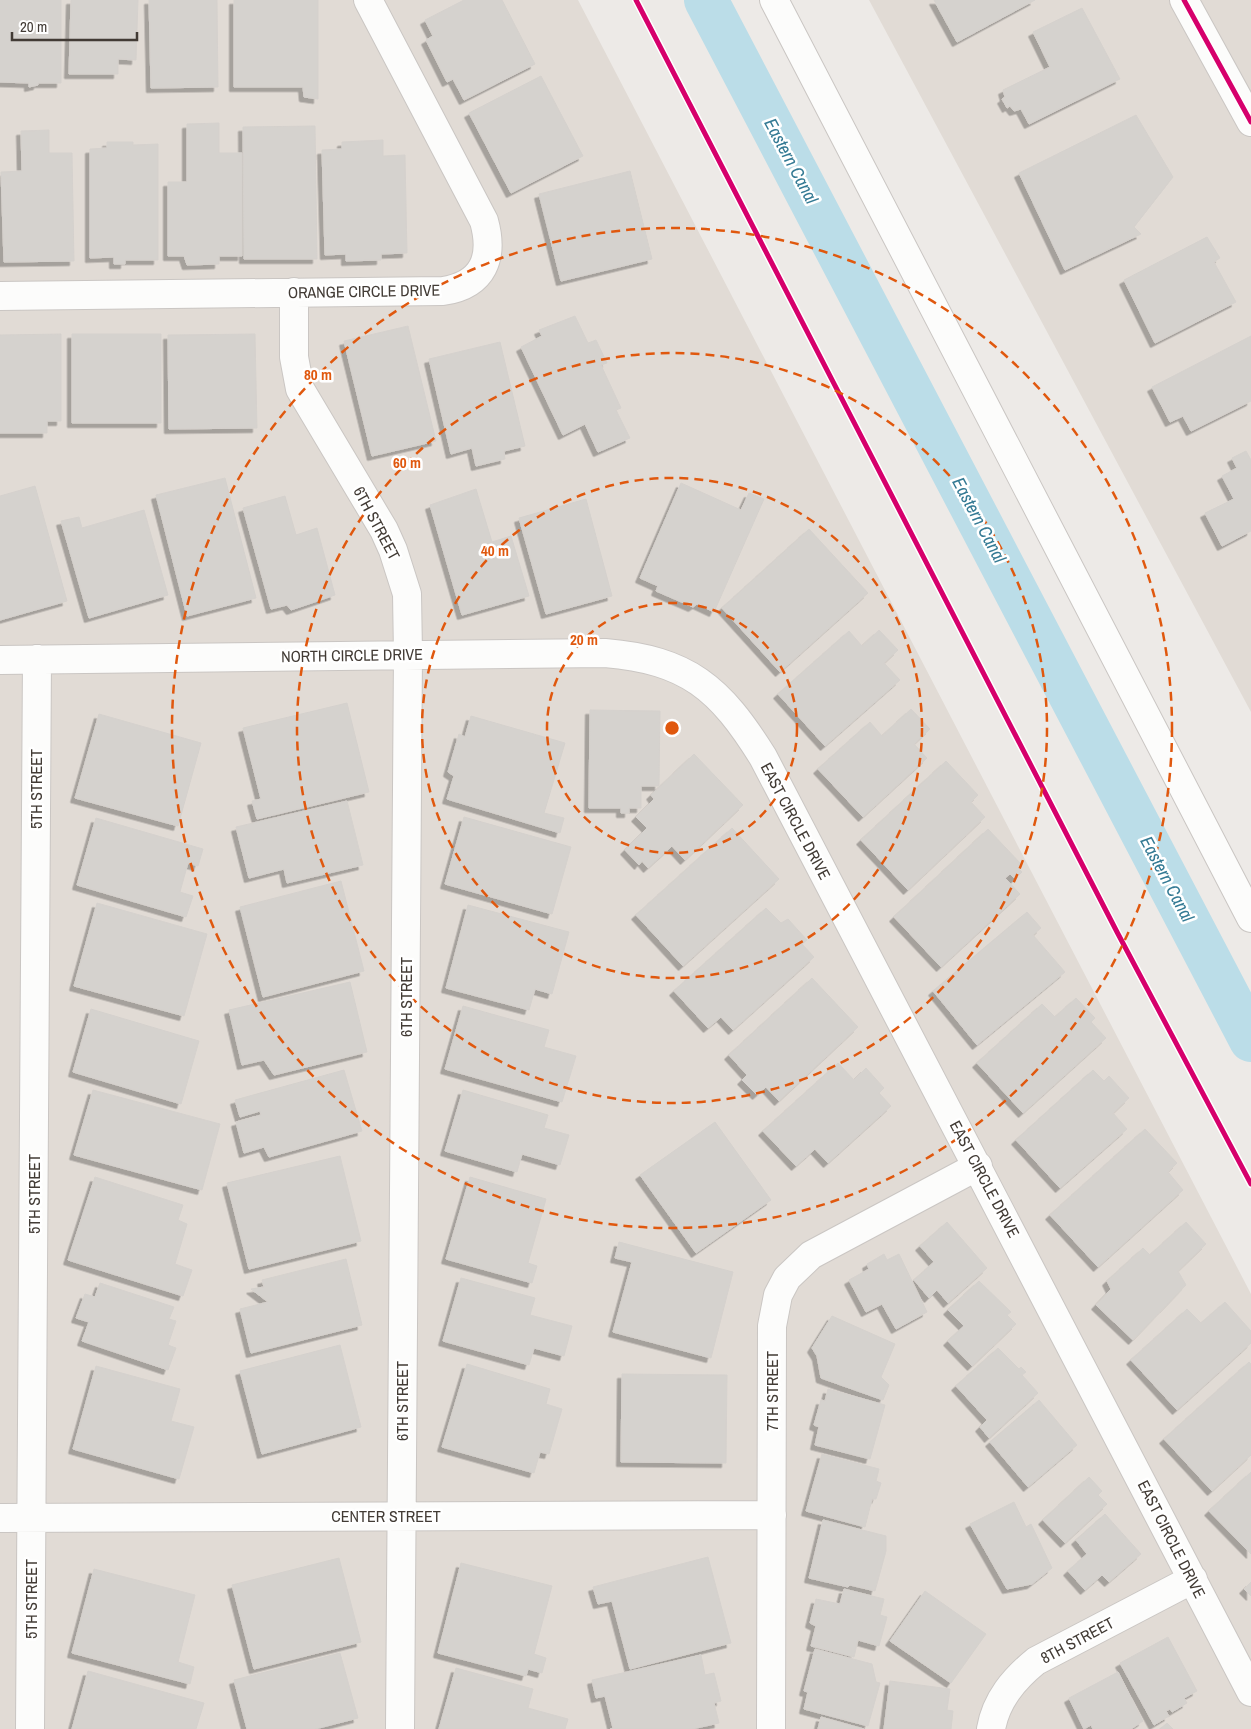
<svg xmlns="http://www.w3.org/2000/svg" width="1251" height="1729" font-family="'Archivo Narrow',sans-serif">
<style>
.residential{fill:#e1dbd5}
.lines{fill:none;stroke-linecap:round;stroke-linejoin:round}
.canal{stroke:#bbdde8;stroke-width:44}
.building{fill:#d5d2ce;stroke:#d5d1cd;filter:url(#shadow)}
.minor-casing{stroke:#cac6c3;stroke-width:30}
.minor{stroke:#fcfcfb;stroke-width:28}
.cycleway-casing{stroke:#fff;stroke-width:8}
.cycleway{stroke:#d6006c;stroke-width:5}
.ring{fill:none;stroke:#e0580e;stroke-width:2.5;stroke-dasharray:9 6}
.labels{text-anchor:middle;stroke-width:5;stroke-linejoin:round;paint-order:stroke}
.street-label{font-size:16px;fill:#423b35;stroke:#fff}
.water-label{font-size:18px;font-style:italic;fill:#347a94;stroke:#fff}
.centre{fill:#e0580e;stroke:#fff;stroke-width:2.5}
.ring-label{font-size:15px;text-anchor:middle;font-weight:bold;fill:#e0580e;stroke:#fff;stroke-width:5;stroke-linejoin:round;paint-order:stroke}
</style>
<defs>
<filter id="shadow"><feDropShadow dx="-4.5" dy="4.5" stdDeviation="0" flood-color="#0004"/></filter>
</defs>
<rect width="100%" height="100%" fill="#edeae7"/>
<!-- residential -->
<path class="residential" d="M 0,0 L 578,0 L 1251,1294 L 1251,1729 L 0,1729 Z
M 869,0 L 1251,0 L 1251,712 Z"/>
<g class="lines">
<!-- canal -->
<path class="canal" d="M 706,0 L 1251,1040"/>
</g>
<!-- building -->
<path class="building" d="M 0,0 L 61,0 L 61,83 L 38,83 L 38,85 L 29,87 L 29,83 L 0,82 Z
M 71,0 L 138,0 L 136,60 L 118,59 L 118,74 L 69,74 Z
M 149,0 L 217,0 L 218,87 L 151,88 Z
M 234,0 L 318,0 L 318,99 L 304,97 L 303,87 L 234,87 Z
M 464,0 L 502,0 L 535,64 L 464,100 L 453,79 L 447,82 L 426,40 L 433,36 L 425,20 Z
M 934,0 L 1035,0 L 957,42 Z
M 1082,8 L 1120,79 L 1029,124 L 1021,109 L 1014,111 L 1010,106 L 1007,108 L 1002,99 L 1005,97 L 1003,90 L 1050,67 L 1033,32 Z
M 541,76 L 583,156 L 511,193 L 469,113 Z
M 1136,115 L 1173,177 L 1134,227 L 1141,234 L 1065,270 L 1019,173 Z
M 219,123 L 219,153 L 242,153 L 242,256 L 219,256 L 219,264 L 187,265 L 184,256 L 168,256 L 168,182 L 187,182 L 187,124 Z
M 315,126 L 317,259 L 244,259 L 243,127 Z
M 49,130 L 49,153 L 72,153 L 74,261 L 4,262 L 1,172 L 22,171 L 21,131 Z
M 383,140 L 383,156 L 405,155 L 407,253 L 381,254 L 381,260 L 346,261 L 346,254 L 325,255 L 322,150 L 342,149 L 342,142 Z
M 107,142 L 133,142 L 133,145 L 158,144 L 158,260 L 125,260 L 125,264 L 114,264 L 114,257 L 90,258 L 90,149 L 107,148 Z
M 630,171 L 652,259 L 561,281 L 539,194 Z
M 1207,237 L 1220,258 L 1214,262 L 1236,302 L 1155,343 L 1124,280 Z
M 575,316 L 588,343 L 596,340 L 607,363 L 601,365 L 621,408 L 616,410 L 630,438 L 598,452 L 585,424 L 563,435 L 521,347 L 542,336 L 539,330 Z
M 408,326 L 436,441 L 372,456 L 344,341 Z
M 61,334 L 61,421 L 47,421 L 47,433 L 0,433 L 0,335 Z
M 72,334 L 161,334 L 161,423 L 72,423 Z
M 255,334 L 257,428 L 169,429 L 168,335 Z
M 1251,336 L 1251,401 L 1191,431 L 1183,416 L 1170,422 L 1152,387 Z
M 500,342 L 525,446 L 504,451 L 505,459 L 476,466 L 472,448 L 451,454 L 429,359 Z
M 1246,451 L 1251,460 L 1251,531 L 1222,546 L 1205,513 L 1234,499 L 1222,476 L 1237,468 L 1232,458 Z
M 225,478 L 256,598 L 187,616 L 156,495 Z
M 681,483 L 741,510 L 749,493 L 764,499 L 714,612 L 697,604 L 693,607 L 656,591 L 658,586 L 640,578 Z
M 35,486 L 67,601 L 0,620 L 0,496 Z
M 476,489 L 492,542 L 511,536 L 529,596 L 462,615 L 430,505 Z
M 285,496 L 296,535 L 317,528 L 335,595 L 291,610 L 287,605 L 271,609 L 243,508 Z
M 586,499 L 612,596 L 546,614 L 519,518 Z
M 144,510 L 168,595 L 89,618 L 61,521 L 79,517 L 82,528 Z
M 809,529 L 868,593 L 780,672 L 722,608 Z
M 879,630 L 898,650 L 884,663 L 900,680 L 825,746 L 778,694 L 849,631 L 862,646 Z
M 347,703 L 369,792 L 257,819 L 252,801 L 261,799 L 243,728 Z
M 911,709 L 930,729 L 914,744 L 927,758 L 863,817 L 818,769 L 870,722 L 882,736 Z
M 590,710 L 660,711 L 659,786 L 641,786 L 641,808 L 629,808 L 629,813 L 621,813 L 621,808 L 589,808 Z
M 99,714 L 201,743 L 178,826 L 75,798 Z
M 471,716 L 565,743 L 544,813 L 564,818 L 560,833 L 447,799 L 454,776 L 448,772 L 459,734 L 465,737 Z
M 694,754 L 743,805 L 685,860 L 672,846 L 648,868 L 642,861 L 639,865 L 625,850 L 647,828 L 636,817 L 654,799 L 651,795 Z
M 946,761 L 978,795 L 971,802 L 985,817 L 908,890 L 861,840 Z
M 347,801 L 363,865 L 287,883 L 284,869 L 249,878 L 236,827 Z
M 464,817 L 571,847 L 552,914 L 445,884 Z
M 96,818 L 203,849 L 198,866 L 188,863 L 180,892 L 193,896 L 186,917 L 77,885 Z
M 732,828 L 779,879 L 683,966 L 636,915 Z
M 988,829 L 1022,865 L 1018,868 L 1022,872 L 1015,879 L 1010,874 L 1005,878 L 1020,894 L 941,967 L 894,917 Z
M 341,881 L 364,971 L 263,997 L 240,907 Z
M 97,903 L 207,934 L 184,1016 L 74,986 Z
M 468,905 L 569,932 L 552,994 L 535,989 L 529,1010 L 446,988 Z
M 766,908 L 781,923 L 788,919 L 807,940 L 802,944 L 814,957 L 733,1030 L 721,1017 L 708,1028 L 674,991 Z
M 1027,912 L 1041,928 L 1033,935 L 1065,972 L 977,1045 L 933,991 Z
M 812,978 L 858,1027 L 779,1101 L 766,1087 L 757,1095 L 742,1080 L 747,1075 L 729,1055 Z
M 350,982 L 367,1052 L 274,1075 L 264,1060 L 242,1065 L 229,1010 Z
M 1076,998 L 1095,1018 L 1091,1022 L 1106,1038 L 1023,1113 L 977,1063 L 1042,1004 L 1055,1017 Z
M 463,1006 L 549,1030 L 544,1047 L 576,1056 L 562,1102 L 445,1069 Z
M 91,1009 L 199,1041 L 181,1104 L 73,1072 Z
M 838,1063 L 854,1080 L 866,1068 L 884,1088 L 879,1093 L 891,1106 L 828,1163 L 815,1149 L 796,1166 L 763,1131 Z
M 344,1070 L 362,1131 L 269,1157 L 264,1147 L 244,1153 L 236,1122 L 261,1115 L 260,1111 L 240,1117 L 235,1100 Z
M 1093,1070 L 1104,1081 L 1109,1076 L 1129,1098 L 1113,1113 L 1127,1129 L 1060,1188 L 1016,1140 Z
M 93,1090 L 220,1124 L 202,1190 L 74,1155 Z
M 463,1090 L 548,1115 L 544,1128 L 569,1135 L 560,1165 L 522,1154 L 517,1172 L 445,1151 Z
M 715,1122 L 771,1200 L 696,1253 L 640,1175 Z
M 1145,1129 L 1177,1163 L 1168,1172 L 1183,1190 L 1098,1267 L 1050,1215 Z
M 340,1156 L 361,1241 L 249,1269 L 227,1183 Z
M 95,1177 L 183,1205 L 178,1220 L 187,1224 L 175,1264 L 192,1270 L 183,1296 L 68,1260 Z
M 470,1177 L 546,1199 L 528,1263 L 537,1266 L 532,1283 L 446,1259 Z
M 947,1222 L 987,1268 L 948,1303 L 937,1290 L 929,1298 L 914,1280 L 934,1262 L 920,1246 Z
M 1186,1222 L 1206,1244 L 1178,1271 L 1186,1285 L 1133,1340 L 1096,1305 L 1111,1289 L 1107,1281 L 1143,1248 L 1150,1255 Z
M 619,1242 L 733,1272 L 711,1358 L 613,1332 L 632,1262 L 615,1258 Z
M 884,1254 L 887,1260 L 899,1254 L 927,1312 L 896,1329 L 882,1304 L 866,1312 L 849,1280 L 869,1269 L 867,1264 Z
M 346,1259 L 362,1325 L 251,1353 L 240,1309 L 268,1302 L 251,1289 L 264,1287 L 262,1280 Z
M 461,1278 L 535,1298 L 530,1315 L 572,1326 L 564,1356 L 534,1348 L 529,1365 L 443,1341 Z
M 979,1281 L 1011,1312 L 1007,1315 L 1016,1324 L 972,1366 L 948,1341 L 964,1326 L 948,1310 Z
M 100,1283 L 174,1307 L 169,1319 L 176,1321 L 168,1345 L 176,1348 L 168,1370 L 82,1341 L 89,1322 L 76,1318 L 85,1294 L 95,1297 Z
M 1225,1302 L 1251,1331 L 1251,1343 L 1177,1410 L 1131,1360 L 1187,1309 L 1201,1323 Z
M 832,1316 L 895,1344 L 881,1377 L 889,1385 L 883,1400 L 821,1378 L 817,1356 L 812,1348 Z
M 340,1345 L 361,1427 L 262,1454 L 240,1371 Z
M 998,1348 L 1019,1369 L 1021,1367 L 1026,1372 L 1022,1375 L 1038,1393 L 989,1438 L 980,1427 L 987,1420 L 956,1386 Z
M 1249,1362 L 1251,1364 L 1251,1455 L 1212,1491 L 1164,1439 Z
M 467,1364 L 550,1389 L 546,1404 L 562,1409 L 549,1454 L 540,1452 L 534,1473 L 442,1447 Z
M 96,1366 L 180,1389 L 171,1421 L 194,1427 L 179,1479 L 73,1449 Z
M 622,1374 L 727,1375 L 726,1463 L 621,1462 Z
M 828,1389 L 885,1405 L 870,1459 L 815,1445 L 819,1427 L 814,1425 L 821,1400 L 825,1401 Z
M 1039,1400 L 1077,1445 L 1028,1487 L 990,1442 Z
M 822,1454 L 879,1469 L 876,1481 L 881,1483 L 876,1499 L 872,1499 L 865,1527 L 806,1511 Z
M 1251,1472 L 1251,1554 L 1209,1511 Z
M 1089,1477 L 1102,1491 L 1098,1495 L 1107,1504 L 1065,1543 L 1043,1520 Z
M 1014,1502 L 1026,1527 L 1031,1524 L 1052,1568 L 1032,1584 L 1007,1589 L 970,1524 Z
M 1105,1514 L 1141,1554 L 1109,1582 L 1102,1575 L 1085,1590 L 1068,1571 L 1087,1554 L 1076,1540 Z
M 823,1520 L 886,1536 L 886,1551 L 875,1591 L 850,1585 L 848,1587 L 809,1578 Z
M 708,1557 L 731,1643 L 630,1669 L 612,1601 L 598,1604 L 593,1587 Z
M 339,1558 L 361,1642 L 254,1669 L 232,1585 Z
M 461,1563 L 552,1586 L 534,1654 L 546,1658 L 542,1673 L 528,1669 L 526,1676 L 438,1653 Z
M 94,1569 L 195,1595 L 178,1662 L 194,1667 L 190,1684 L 72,1653 Z
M 1251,1582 L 1251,1596 L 1244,1589 Z
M 844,1589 L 884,1599 L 880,1615 L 887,1617 L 879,1646 L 858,1640 L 854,1657 L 811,1646 L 816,1626 L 810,1623 L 816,1599 L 840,1604 Z
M 925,1591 L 986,1634 L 951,1683 L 890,1641 Z
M 1168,1637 L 1197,1691 L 1184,1698 L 1187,1703 L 1172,1712 L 1170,1709 L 1166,1711 L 1169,1716 L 1154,1725 L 1120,1663 Z
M 815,1649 L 872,1664 L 876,1682 L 880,1683 L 868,1726 L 804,1709 L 808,1692 L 804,1691 Z
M 340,1653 L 358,1718 L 315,1729 L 247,1729 L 234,1680 Z
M 701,1655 L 705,1675 L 714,1673 L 721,1701 L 714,1703 L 719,1723 L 692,1729 L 610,1729 L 613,1728 L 605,1696 L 596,1698 L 592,1680 Z
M 456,1668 L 533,1689 L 528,1708 L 568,1719 L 565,1729 L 439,1729 Z
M 88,1671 L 204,1703 L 196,1729 L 72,1729 Z
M 1118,1672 L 1143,1721 L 1131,1729 L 1093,1729 L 1091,1725 L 1084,1729 L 1069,1698 Z
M 890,1681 L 950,1689 L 947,1710 L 953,1711 L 951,1729 L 884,1729 Z
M 821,1717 L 864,1729 L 818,1729 Z
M 1167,1723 L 1173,1729 L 1160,1729 Z"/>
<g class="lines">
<defs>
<path id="minor" d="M 774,0 L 1251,918
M 1184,0 L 1251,122
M 294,292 L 294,357 L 300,389 L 384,530 L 393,550 L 407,594 L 408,654 L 400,1729
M 0,296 L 443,291 C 484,285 494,257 484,221 L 368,0
M 0,660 L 605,653 C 688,660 720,688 763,757 L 1251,1692
M 0,1518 L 772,1515
M 30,1729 L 37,659
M 771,1729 L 772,1326 L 778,1295 L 787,1278 L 811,1255 L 978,1166
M 991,1729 C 996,1700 1014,1679 1036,1661 L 1193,1579"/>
</defs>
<!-- minor casing -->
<use href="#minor" class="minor-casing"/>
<!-- minor -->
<use href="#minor" class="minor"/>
<defs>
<path id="cycleway" d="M 636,0 L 1117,932 L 1251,1184
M 1184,0 L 1251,122"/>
</defs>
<!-- cycleway casing -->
<use href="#cycleway" class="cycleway-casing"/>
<!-- cycleway -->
<use href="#cycleway" class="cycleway"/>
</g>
<!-- distance rings -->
<g class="ring">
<circle cx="672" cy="728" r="125"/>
<circle cx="672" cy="728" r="250"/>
<circle cx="672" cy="728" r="375"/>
<circle cx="672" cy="728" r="500"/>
</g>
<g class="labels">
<!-- street labels -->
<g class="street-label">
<text transform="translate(364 291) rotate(-1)" y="6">ORANGE CIRCLE DRIVE</text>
<text transform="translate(377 523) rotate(62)" y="6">6TH STREET</text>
<text transform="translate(352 655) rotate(-1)" y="6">NORTH CIRCLE DRIVE</text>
<text transform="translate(36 789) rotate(-90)" y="6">5TH STREET</text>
<text transform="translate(796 821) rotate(62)" y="6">EAST CIRCLE DRIVE</text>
<text transform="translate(406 997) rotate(-90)" y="6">6TH STREET</text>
<text transform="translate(985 1179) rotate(62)" y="6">EAST CIRCLE DRIVE</text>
<text transform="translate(34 1194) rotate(-90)" y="6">5TH STREET</text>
<text transform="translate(772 1391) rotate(-90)" y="6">7TH STREET</text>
<text transform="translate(402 1401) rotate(-90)" y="6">6TH STREET</text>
<text x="386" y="1522">CENTER STREET</text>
<text transform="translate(1172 1539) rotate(63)" y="6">EAST CIRCLE DRIVE</text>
<text transform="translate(31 1599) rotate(-90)" y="6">5TH STREET</text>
<text transform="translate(1077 1640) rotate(-28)" y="6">8TH STREET</text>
</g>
<!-- water labels -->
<g class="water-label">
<text transform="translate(791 161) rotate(62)" y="6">Eastern Canal</text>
<text transform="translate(979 520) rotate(62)" y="6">Eastern Canal</text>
<text transform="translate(1167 879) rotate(62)" y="6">Eastern Canal</text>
</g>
</g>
<circle cx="672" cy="728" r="8" class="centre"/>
<g class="ring-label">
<text x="318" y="380">80 m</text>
<text x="407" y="468">60 m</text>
<text x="495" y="556">40 m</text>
<text x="584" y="645">20 m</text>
</g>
<!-- scale -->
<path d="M12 32v8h125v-8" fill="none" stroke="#423b35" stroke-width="2.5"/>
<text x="20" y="32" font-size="15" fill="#423b35" stroke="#ffffff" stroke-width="4" paint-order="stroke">20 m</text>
</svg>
